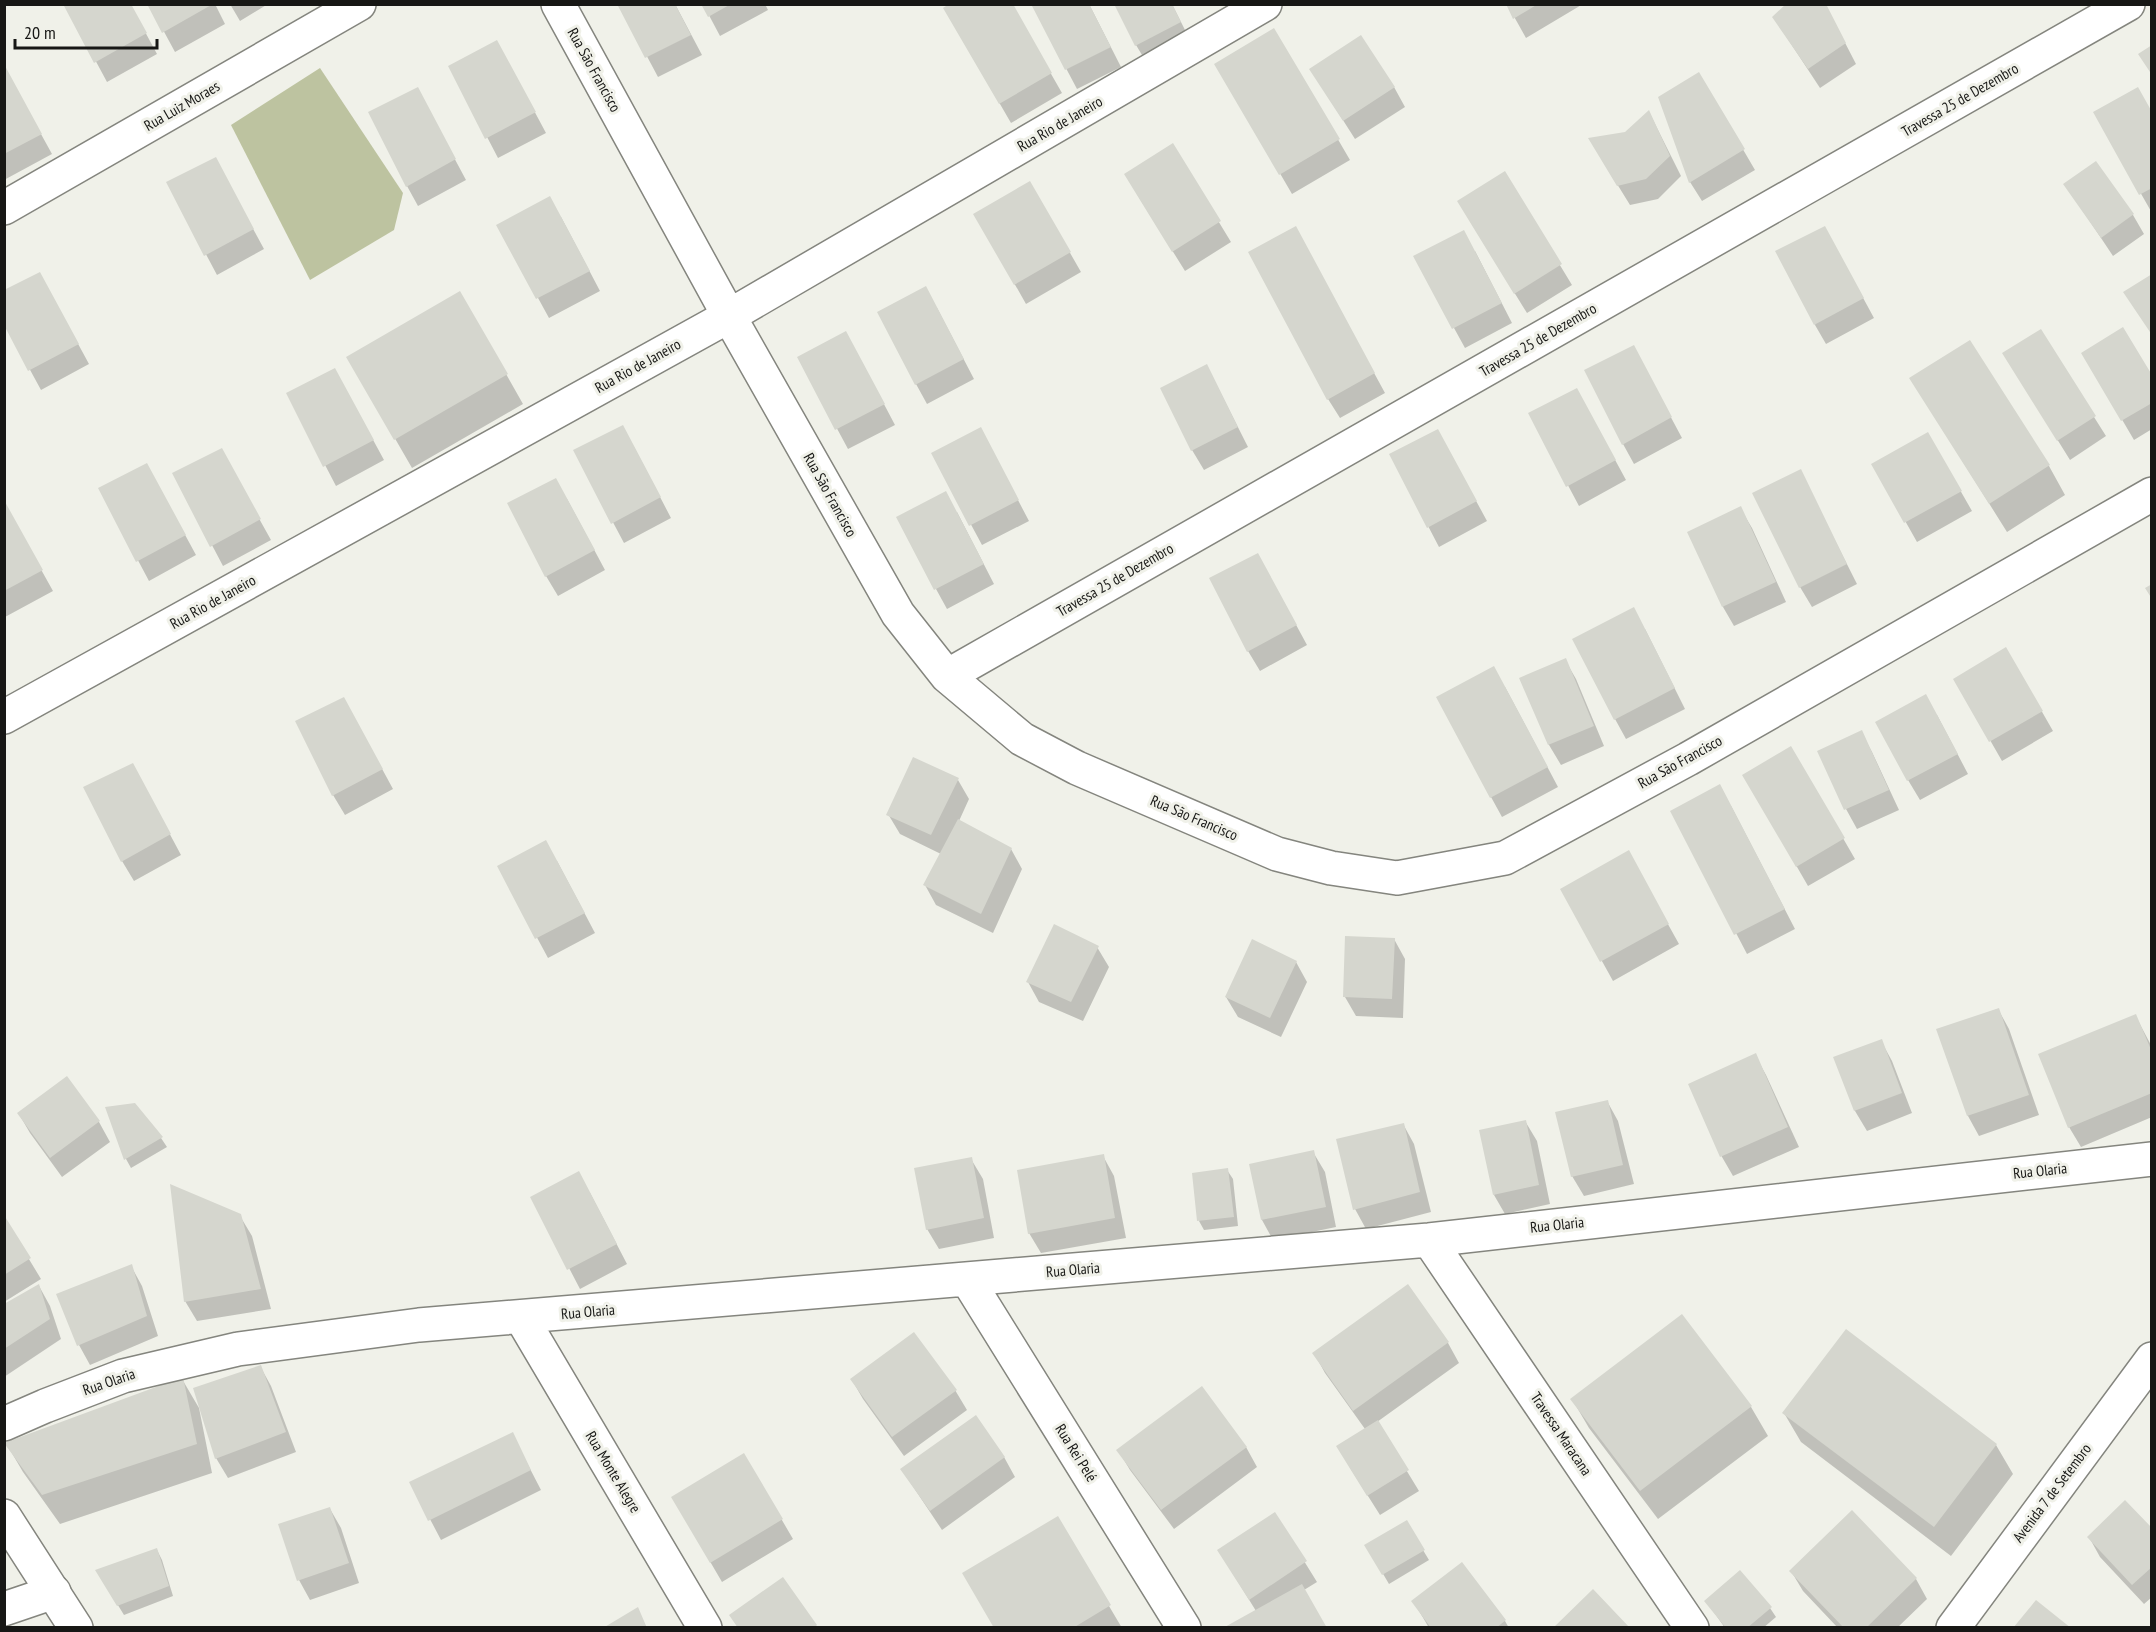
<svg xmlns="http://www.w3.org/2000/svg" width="2156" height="1632" font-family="'PT Sans Narrow',sans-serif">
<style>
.green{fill:#bdc3a0}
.shadow{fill:#0003}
.building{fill:#d5d6ce}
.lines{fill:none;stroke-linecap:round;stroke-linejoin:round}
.street-casing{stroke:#84857e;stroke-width:36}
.secondary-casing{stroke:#84857e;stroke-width:36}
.street{stroke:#fff;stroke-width:33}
.secondary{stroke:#fff;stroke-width:33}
.labels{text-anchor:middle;stroke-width:6;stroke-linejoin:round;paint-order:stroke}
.street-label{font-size:15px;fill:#171715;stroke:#f0f1e9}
</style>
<rect width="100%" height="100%" fill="#f0f1e9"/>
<!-- green -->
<path class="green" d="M 320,68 L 403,193 L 394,230 L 310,280 L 231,125 Z"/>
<!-- shadow -->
<path class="shadow" d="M 65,4 L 130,4 L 157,54 L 107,82 Z
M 149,4 L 215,4 L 225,24 L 175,52 Z
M 230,4 L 268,4 L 240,21 Z
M 619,4 L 675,4 L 702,55 L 658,77 Z
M 703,4 L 765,4 L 768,10 L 720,36 Z
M 1011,4 L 1062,93 L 1011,123 L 945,9 Z
M 1032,4 L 1089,4 L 1121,67 L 1077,89 Z
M 1172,4 L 1191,42 L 1148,65 L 1136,45 Z
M 1507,4 L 1583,4 L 1526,38 Z
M 1825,4 L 1856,64 L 1820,88 L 1774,18 Z
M 1274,30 L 1350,160 L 1292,194 L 1216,64 Z
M 508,62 L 546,133 L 498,158 L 450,66 Z
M 4,67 L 52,154 L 4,180 Z
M 1311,70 L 1394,87 L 1405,107 L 1355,139 Z
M 1699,74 L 1755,170 L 1702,201 L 1690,182 Z
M 428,109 L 466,180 L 418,206 L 407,186 Z
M 1649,112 L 1681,176 L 1658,199 L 1630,205 L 1601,158 Z
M 2095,113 L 2152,114 L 2152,213 Z
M 1172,145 L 1231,242 L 1185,271 L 1137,194 Z
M 1504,173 L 1572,285 L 1527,313 L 1470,221 Z
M 226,179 L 264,249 L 217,275 L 168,183 Z
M 1030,183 L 1081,272 L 1026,304 L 975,214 Z
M 2065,184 L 2133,215 L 2144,234 L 2113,256 Z
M 561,217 L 600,291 L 549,318 L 498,225 Z
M 1306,248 L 1385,393 L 1340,418 L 1328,399 Z
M 1836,248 L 1874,318 L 1826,344 L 1815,325 Z
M 1475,251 L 1512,323 L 1465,348 L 1454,328 Z
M 460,293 L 523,404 L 412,468 L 348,357 Z
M 51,294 L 89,364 L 41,390 L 4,322 Z
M 937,308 L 974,379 L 927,404 L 916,384 Z
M 857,353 L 895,425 L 848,449 L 799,358 Z
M 2083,353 L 2152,378 L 2152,429 L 2134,440 Z
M 1207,366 L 1248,447 L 1204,470 L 1192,450 Z
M 1644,367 L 1682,438 L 1634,464 L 1623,444 Z
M 2016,373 L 2094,417 L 2106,436 L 2070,460 Z
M 1911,379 L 2049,466 L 2065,495 L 2007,532 Z
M 346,390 L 384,460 L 336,486 L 288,394 Z
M 1588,410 L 1626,480 L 1579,506 L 1530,414 Z
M 1928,434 L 1972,511 L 1917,542 L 1873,464 Z
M 634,447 L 671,518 L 624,543 L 575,451 Z
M 991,449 L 1029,521 L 982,545 L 933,454 Z
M 1449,451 L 1487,521 L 1439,547 L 1391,455 Z
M 232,470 L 271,540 L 223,566 L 174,473 Z
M 1800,471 L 1857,584 L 1812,607 L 1800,587 Z
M 158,485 L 196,555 L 149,581 L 100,489 Z
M 567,499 L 605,570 L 558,596 L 546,576 Z
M 4,503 L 53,591 L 5,617 L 4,615 Z
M 1740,508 L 1752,528 L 1786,602 L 1734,626 L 1723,607 Z
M 957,512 L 994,584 L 947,609 L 936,589 Z
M 1269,575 L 1307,645 L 1260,671 L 1248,651 Z
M 1645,629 L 1685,709 L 1626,739 L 1615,719 Z
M 2006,649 L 2053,731 L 2002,761 L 1955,679 Z
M 1565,660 L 1576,679 L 1604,746 L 1561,765 L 1549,745 L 1521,679 Z
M 1505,687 L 1558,787 L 1502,817 L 1491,797 Z
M 1937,715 L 1968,774 L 1920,800 L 1908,780 Z
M 355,719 L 393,789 L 345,815 L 333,795 Z
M 1861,732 L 1872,752 L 1899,810 L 1857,829 L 1846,809 Z
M 1791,748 L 1855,859 L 1808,886 L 1744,775 Z
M 958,780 L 969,799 L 959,821 L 1011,849 L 1022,869 L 993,933 L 936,905 L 925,885 L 941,854 L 900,834 L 888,814 Z
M 143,784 L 181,855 L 134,881 L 122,861 Z
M 1731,806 L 1795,929 L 1747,954 L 1672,811 Z
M 557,861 L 595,933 L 548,958 L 499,867 Z
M 1639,872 L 1679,944 L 1613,981 L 1562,889 Z
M 1394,939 L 1405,959 L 1403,1018 L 1356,1016 L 1345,997 Z
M 1097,947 L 1109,967 L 1083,1021 L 1039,1002 L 1028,982 Z
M 1296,962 L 1307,982 L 1281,1037 L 1238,1017 L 1226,997 Z
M 1998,1009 L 2009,1029 L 2039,1115 L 1979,1136 L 1968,1116 L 1938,1030 Z
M 2135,1015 L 2152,1047 L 2152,1117 L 2081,1147 L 2069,1127 Z
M 1881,1041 L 1892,1061 L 1912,1113 L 1867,1131 L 1855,1111 L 1835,1058 Z
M 1755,1055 L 1766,1075 L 1799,1147 L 1733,1176 L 1722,1157 L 1690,1085 Z
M 1607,1101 L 1618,1121 L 1634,1184 L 1584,1196 L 1572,1176 Z
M 107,1108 L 161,1138 L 167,1147 L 131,1168 L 126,1159 Z
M 19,1114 L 99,1122 L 110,1142 L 62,1177 L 30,1133 Z
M 1525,1121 L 1537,1141 L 1550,1204 L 1505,1214 L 1494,1195 Z
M 1403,1124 L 1414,1144 L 1431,1212 L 1366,1229 L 1355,1209 Z
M 1313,1152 L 1325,1172 L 1336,1227 L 1273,1240 L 1262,1220 L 1251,1166 Z
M 1103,1156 L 1114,1176 L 1126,1238 L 1041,1253 L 1029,1233 Z
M 971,1159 L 983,1179 L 994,1238 L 939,1249 L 927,1229 Z
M 1227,1170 L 1233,1179 L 1238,1226 L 1204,1230 L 1199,1221 Z
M 590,1193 L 627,1264 L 580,1289 L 532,1197 Z
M 240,1216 L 252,1236 L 271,1309 L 197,1321 L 185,1301 Z
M 4,1218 L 41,1279 L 4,1302 Z
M 131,1266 L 142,1286 L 158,1336 L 90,1365 L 79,1345 Z
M 39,1286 L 50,1306 L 61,1339 L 4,1377 L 4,1306 Z
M 1407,1286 L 1448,1343 L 1459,1363 L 1377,1422 L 1419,1491 L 1380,1515 L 1349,1466 L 1365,1429 L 1325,1373 L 1314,1353 Z
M 260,1366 L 271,1386 L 296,1452 L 228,1478 L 216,1458 Z
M 182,1379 L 199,1408 L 212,1473 L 60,1524 L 23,1472 L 6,1443 Z
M 852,1380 L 955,1390 L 967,1410 L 904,1456 L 863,1399 Z
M 1572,1399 L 1751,1407 L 1768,1436 L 1658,1519 L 1589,1428 Z
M 1784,1413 L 1996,1445 L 2013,1474 L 1951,1556 L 1801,1442 Z
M 512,1434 L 541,1490 L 441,1540 L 411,1483 Z
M 1246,1447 L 1257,1467 L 1174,1529 L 1130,1470 L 1118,1450 Z
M 744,1455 L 793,1539 L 722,1582 L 673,1498 Z
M 1004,1457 L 1015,1477 L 942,1530 L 902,1470 Z
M 330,1509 L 341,1528 L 359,1583 L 310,1600 L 299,1580 Z
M 1275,1514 L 1317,1582 L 1304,1590 L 1256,1611 L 1219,1551 Z
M 1057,1518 L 1122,1628 L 996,1628 Z
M 1406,1522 L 1429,1560 L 1389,1584 L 1366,1545 Z
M 2152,1530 L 2152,1597 L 2144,1604 L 2100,1557 L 2089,1537 Z
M 157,1550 L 162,1560 L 173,1596 L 124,1615 L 97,1571 Z
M 1462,1564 L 1505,1621 L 1509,1628 L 1429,1628 L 1425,1621 L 1413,1601 Z
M 1791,1571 L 1916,1579 L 1927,1599 L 1897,1628 L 1838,1628 L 1803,1591 Z
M 1706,1601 L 1770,1608 L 1776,1617 L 1763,1628 L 1725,1628 Z"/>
<!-- building -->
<path class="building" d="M 63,4 L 131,4 L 147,33 L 94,63 Z
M 147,4 L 213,4 L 162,33 Z
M 617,4 L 675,4 L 691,35 L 645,58 Z
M 701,4 L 731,4 L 708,17 Z
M 949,4 L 1013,4 L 1052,73 L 999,104 L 943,8 Z
M 1031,4 L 1089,4 L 1111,47 L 1065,70 Z
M 1114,4 L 1172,4 L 1181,22 L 1135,46 Z
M 1506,4 L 1538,4 L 1513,19 Z
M 1786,4 L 1826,4 L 1846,43 L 1808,69 L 1772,17 Z
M 1274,28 L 1340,139 L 1279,175 L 1214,64 Z
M 1361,35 L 1395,87 L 1343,121 L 1309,69 Z
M 497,40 L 536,112 L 485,139 L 448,66 Z
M 2152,45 L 2152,75 L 2138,54 Z
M 4,64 L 42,134 L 4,154 Z
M 1699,72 L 1745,149 L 1689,183 L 1658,97 Z
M 418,87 L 456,159 L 406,187 L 368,112 Z
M 2138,87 L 2152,112 L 2152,188 L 2139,195 L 2093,112 Z
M 1649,110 L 1670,156 L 1646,179 L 1617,186 L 1588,138 L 1625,132 Z
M 1173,143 L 1221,221 L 1172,252 L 1124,174 Z
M 216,157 L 254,229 L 204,256 L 166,182 Z
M 2096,161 L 2134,214 L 2101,238 L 2063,184 Z
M 1505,171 L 1562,264 L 1514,294 L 1457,201 Z
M 1030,181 L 1071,252 L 1014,285 L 973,214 Z
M 550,196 L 590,271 L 536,299 L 496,225 Z
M 1296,226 L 1375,373 L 1327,400 L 1248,252 Z
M 1825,226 L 1864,298 L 1814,325 L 1775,251 Z
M 1464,230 L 1502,303 L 1452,329 L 1413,256 Z
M 40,272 L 79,344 L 28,371 L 4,325 L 4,290 Z
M 2152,274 L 2152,335 L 2123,292 Z
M 926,286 L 964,359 L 915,385 L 877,312 Z
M 460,291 L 508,374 L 394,440 L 346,357 Z
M 2123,327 L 2152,375 L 2152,403 L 2121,421 L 2081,353 Z
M 2041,329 L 2096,416 L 2057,441 L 2002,353 Z
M 846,331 L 885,404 L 835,430 L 797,357 Z
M 1970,340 L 2050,465 L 1989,504 L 1909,378 Z
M 1634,345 L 1672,417 L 1622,445 L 1584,370 Z
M 1207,364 L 1238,427 L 1191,451 L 1160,388 Z
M 335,368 L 374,440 L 323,467 L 286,393 Z
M 1577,388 L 1616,460 L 1566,487 L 1528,413 Z
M 623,425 L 661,497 L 611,524 L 573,450 Z
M 981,427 L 1019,500 L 969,526 L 931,453 Z
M 1438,429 L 1477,501 L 1427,528 L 1389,454 Z
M 1928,432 L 1962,491 L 1904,523 L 1871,464 Z
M 222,448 L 261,519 L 210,547 L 172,473 Z
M 147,463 L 186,535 L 136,562 L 98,488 Z
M 1801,469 L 1847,564 L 1799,588 L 1752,493 Z
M 556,478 L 595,550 L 545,577 L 507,503 Z
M 946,491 L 984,564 L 934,590 L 896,517 Z
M 4,500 L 43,570 L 4,591 Z
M 1741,506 L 1776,582 L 1722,607 L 1687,532 Z
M 1258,553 L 1297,625 L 1247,652 L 1209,578 Z
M 2152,584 L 2152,599 L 2145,588 Z
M 1634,607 L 1675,688 L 1614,720 L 1572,639 Z
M 2006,647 L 2043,711 L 1989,742 L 1953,679 Z
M 1566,658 L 1594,726 L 1548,745 L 1519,678 Z
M 1494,666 L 1548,767 L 1490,798 L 1436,697 Z
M 1926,694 L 1958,754 L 1907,781 L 1875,722 Z
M 344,697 L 383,769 L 332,796 L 295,721 Z
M 1862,730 L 1889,790 L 1844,810 L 1817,751 Z
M 1791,746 L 1845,838 L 1796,867 L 1742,775 Z
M 913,757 L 959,778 L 931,835 L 886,815 Z
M 133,763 L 171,834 L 121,862 L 83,787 Z
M 1720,784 L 1785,909 L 1734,935 L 1670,811 Z
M 958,819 L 1012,848 L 981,914 L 923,885 Z
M 546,840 L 585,913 L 535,939 L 497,866 Z
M 1629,850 L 1669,924 L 1600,962 L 1560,889 Z
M 1054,924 L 1099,946 L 1071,1002 L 1026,982 Z
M 1345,936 L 1395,938 L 1392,999 L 1343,997 Z
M 1252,939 L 1297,961 L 1270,1018 L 1225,997 Z
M 1999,1008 L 2029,1095 L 1967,1116 L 1936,1029 Z
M 2136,1014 L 2152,1052 L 2152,1093 L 2068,1128 L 2038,1054 Z
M 1882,1039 L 1902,1093 L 1854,1111 L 1833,1057 Z
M 1756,1053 L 1788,1127 L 1720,1157 L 1688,1084 Z
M 67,1076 L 100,1121 L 50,1158 L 17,1113 Z
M 1608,1100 L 1623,1165 L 1571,1177 L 1555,1112 Z
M 135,1103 L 163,1137 L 124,1160 L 105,1107 Z
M 1526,1120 L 1539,1185 L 1493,1195 L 1479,1130 Z
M 1404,1123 L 1420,1192 L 1353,1210 L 1336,1139 Z
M 1314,1150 L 1326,1207 L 1261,1220 L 1249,1164 Z
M 1104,1154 L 1115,1218 L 1028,1234 L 1017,1170 Z
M 972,1157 L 984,1218 L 926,1230 L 914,1168 Z
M 1228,1168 L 1234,1217 L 1197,1221 L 1192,1173 Z
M 579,1171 L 617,1244 L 567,1270 L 530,1197 Z
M 170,1184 L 241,1214 L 261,1289 L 184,1302 Z
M 4,1215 L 31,1258 L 4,1275 Z
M 132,1264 L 147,1316 L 77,1346 L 56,1294 Z
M 39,1284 L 50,1319 L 4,1349 L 4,1304 Z
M 1408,1284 L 1449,1342 L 1353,1411 L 1312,1353 Z
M 1682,1314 L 1752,1406 L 1640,1491 L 1570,1399 Z
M 1846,1329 L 1997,1444 L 1934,1527 L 1782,1413 Z
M 914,1332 L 957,1390 L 892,1437 L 850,1379 Z
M 261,1365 L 286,1432 L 215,1459 L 193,1388 Z
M 183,1377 L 197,1444 L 42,1495 L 4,1443 Z
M 1202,1386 L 1247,1447 L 1161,1510 L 1116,1450 Z
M 976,1415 L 1005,1457 L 930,1511 L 900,1469 Z
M 1378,1420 L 1409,1470 L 1367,1496 L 1336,1446 Z
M 513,1432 L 531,1470 L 428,1521 L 409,1482 Z
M 744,1453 L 783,1519 L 710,1563 L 671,1497 Z
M 2125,1500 L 2152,1528 L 2152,1567 L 2132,1585 L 2087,1537 Z
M 330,1507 L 349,1563 L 297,1581 L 278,1524 Z
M 1852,1510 L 1917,1578 L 1866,1628 L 1844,1628 L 1789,1571 Z
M 1275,1512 L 1307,1561 L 1249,1600 L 1217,1550 Z
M 1058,1516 L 1111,1605 L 1073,1628 L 994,1628 L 962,1573 Z
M 1407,1520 L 1425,1550 L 1382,1575 L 1364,1545 Z
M 157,1548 L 169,1586 L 117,1606 L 95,1570 Z
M 1462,1562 L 1506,1620 L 1496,1628 L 1431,1628 L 1411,1601 Z
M 1740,1570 L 1772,1607 L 1747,1628 L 1726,1628 L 1704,1601 Z
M 783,1577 L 817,1625 L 814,1628 L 738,1628 L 729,1615 Z
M 1302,1584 L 1327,1628 L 1223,1628 Z
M 1593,1589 L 1630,1628 L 1553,1628 Z
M 2036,1600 L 2071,1628 L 2013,1628 Z
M 638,1607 L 647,1628 L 603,1628 Z"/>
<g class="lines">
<defs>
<path id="street" d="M 558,4 L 729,316 L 898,614 L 947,676 L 1022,739 L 1077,768 L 1277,854 L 1331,868 L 1397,878 L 1505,858 L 1688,759 L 2152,494
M 947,676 L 2128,4
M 4,717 L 729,316 L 1265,4
M 1429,1240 L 1692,1628
M 967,1279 L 1184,1628
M 521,1317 L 705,1628
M 4,1424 L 45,1406 L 123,1376 L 238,1349 L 419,1325 L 1429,1240 L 2152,1159
M 4,1609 L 54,1592
M 1953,1628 L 2152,1359"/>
<path id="secondary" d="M 4,208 L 359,4
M 4,1516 L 76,1628"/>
</defs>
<!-- street casing -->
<use href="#street" class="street-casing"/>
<!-- secondary casing -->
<use href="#secondary" class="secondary-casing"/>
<!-- street -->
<use href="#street" class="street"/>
<!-- secondary -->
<use href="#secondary" class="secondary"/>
</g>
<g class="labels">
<!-- street labels -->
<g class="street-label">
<text transform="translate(594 70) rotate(61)" y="5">Rua São Francisco</text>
<text transform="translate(1960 100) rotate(-30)" y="5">Travessa 25 de Dezembro</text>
<text transform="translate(182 106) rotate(-30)" y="5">Rua Luiz Moraes</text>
<text transform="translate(1060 124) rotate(-30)" y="5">Rua Rio de Janeiro</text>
<text transform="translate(1538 340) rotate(-30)" y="5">Travessa 25 de Dezembro</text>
<text transform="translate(638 366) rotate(-29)" y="5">Rua Rio de Janeiro</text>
<text transform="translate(830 495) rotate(61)" y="5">Rua São Francisco</text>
<text transform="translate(1115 580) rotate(-30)" y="5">Travessa 25 de Dezembro</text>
<text transform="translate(213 602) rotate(-29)" y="5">Rua Rio de Janeiro</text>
<text transform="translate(1680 762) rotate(-29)" y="5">Rua São Francisco</text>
<text transform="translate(1194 818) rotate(23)" y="5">Rua São Francisco</text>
<text transform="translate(2040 1171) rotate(-6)" y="5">Rua Olaria</text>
<text transform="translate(1557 1225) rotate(-6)" y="5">Rua Olaria</text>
<text transform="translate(1073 1270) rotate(-5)" y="5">Rua Olaria</text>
<text transform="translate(588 1312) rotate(-5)" y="5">Rua Olaria</text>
<text transform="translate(109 1382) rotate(-19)" y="5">Rua Olaria</text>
<text transform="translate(1561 1434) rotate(56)" y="5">Travessa Maracana</text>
<text transform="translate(1076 1453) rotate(58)" y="5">Rua Rei Pelé</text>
<text transform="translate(613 1472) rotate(59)" y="5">Rua Monte Alegre</text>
<text transform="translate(2052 1493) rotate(-53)" y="5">Avenida 7 de Setembro</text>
</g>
</g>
<!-- border -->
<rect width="2156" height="1632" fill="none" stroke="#171715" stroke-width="12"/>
<!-- scale -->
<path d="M15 39v9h142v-9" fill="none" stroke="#171715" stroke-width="3"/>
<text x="24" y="39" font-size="18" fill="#171715" stroke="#f0f1e9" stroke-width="4.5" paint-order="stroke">20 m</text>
</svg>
